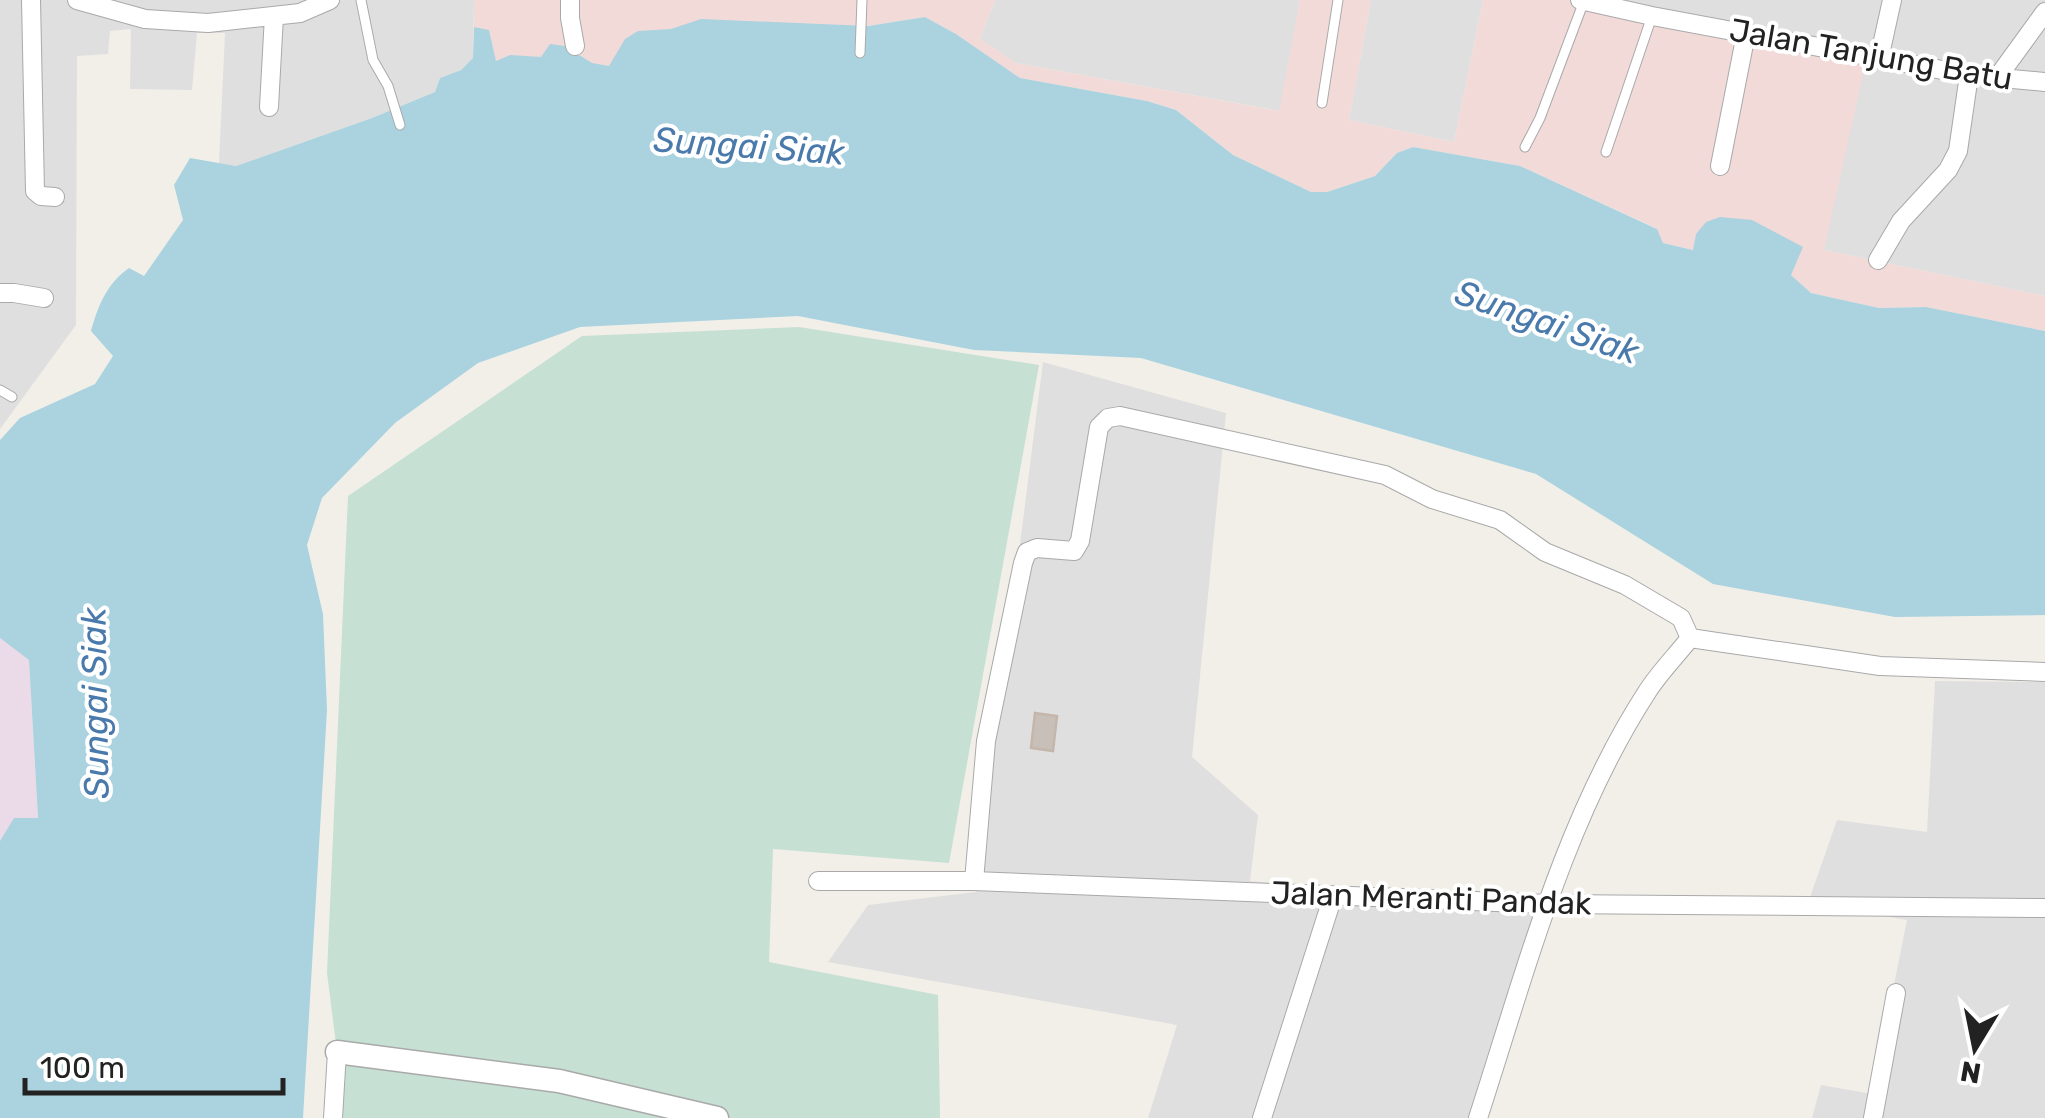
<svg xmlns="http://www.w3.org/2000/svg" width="2045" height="1118" font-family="Rubik,sans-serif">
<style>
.residential{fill:#e0dfdf}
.commercial{fill:#f2dad9}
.industrial{fill:#ebdbe8}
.wetland{fill:#c6e0d4}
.water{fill:#aad3df}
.building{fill:#c7bfb8;stroke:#c4b6ab;stroke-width:2.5}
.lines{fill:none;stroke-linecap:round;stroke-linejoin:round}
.service-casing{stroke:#a9a9a9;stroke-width:11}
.minor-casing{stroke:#a9a9a9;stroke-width:20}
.tertiary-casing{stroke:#a9a9a9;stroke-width:25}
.service{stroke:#fff;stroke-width:9}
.minor{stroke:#fff;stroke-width:18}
.tertiary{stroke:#fff;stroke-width:22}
.labels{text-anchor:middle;stroke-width:8;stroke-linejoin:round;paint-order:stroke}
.street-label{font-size:32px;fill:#222;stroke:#fff}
.water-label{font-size:35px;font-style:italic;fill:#4a7aab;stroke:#fff}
</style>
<rect width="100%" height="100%" fill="#f2efe9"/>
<!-- residential -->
<path class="residential" d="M 0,0 L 474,0 L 473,58 L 461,70 L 440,78 L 435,92 L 372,118 L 236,166 L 219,163 L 225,33 L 197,33 L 192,90 L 130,89 L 131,29 L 110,31 L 108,54 L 77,56 L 76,325 L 0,429 Z
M 995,0 L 1300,0 L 1280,111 L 1016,63 L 980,39 Z
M 1371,0 L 1483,0 L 1454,142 L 1349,120 Z
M 1590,0 L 2045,0 L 2045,296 L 1824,250 Z
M 1043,362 L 1226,413 L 1192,757 L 1258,815 L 1250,881 L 1552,910 L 1483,1118 L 1148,1118 L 1177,1025 L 828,962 L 868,905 L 976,892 Z
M 1935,681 L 2045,682 L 2045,1118 L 1812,1118 L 1821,1085 L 1872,1094 L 1907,920 L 1808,903 L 1837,820 L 1927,832 Z"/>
<!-- commercial -->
<path class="commercial" d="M 474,0 L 995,0 L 980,39 L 1016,63 L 1279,111 L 1300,0 L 1371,0 L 1349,120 L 1454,142 L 1483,0 L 1590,0 L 1867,56 L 1824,250 L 2045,296 L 2045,331 L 1926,307 L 1879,308 L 1811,293 L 1791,275 L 1696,234 L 1694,250 L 1663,243 L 1656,228 L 1520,166 L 1413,147 L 1397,153 L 1375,176 L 1327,192 L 1311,192 L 1233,155 L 1176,110 L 1147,101 L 1020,78 L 956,34 L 925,17 L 610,66 L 496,62 L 489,31 L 474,27 Z"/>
<!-- industrial -->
<path class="industrial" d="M 0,638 L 29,659 L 38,819 L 0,841 Z"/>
<!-- wetland -->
<path class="wetland" d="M 799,327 L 1039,365 L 949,863 L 773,849 L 769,962 L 938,995 L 940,1118 L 334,1118 L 337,1052 L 327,973 L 348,496 L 582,336 Z"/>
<!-- water -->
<path class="water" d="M 925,17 L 956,34 L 1020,78 L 1147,101 L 1176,110 L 1233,155 L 1311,192 L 1327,192 L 1375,176 L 1397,153 L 1413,147 L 1520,166 L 1657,229 L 1663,243 L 1693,250 L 1696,234 L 1706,222 L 1720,217 L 1752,220 L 1803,247 L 1791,275 L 1811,293 L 1879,308 L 1926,307 L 2045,331 L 2045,615 L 1895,617 L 1713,584 L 1536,474 L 1141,358 L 974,350 L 798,316 L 580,327 L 478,363 L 395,423 L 322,498 L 307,545 L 323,614 L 327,710 L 303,1118 L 0,1118 L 0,841 L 14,818 L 38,818 L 29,660 L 0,638 L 0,440 L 20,418 L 95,384 L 113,356 L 91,331 C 98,306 107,283 129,268 L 144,276 L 183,220 L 174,185 L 190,158 L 236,166 L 372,118 L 435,92 L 440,78 L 461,70 L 473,58 L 474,27 L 489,30 L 496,61 L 510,55 L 541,57 L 550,44 L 565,46 L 592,63 L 609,66 L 625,39 L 638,31 L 671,29 L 701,19 L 868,26 Z"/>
<!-- building -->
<path class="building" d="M 1035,713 L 1057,716 L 1053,751 L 1031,748 Z"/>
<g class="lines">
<defs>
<path id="service" d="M 361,0 L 373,60 L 388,86 L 400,125
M 860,53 L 862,0
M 1322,103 L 1338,0
M 1525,147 L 1540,118 L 1584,1
M 1606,152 L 1652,16
M 0,390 L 12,397"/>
<path id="minor" d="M 31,0 L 35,191 L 41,196 L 55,197
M 77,0 L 145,19 L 208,23 L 300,13 L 330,0
M 570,0 L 570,18 L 575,46
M 1580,0 L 1652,16 L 1969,75 L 2045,82
M 1879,59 L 1892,0
M 1997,78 L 2045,12
M 269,107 L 274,16
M 1720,166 L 1746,34
M 1878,260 L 1901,221 L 1948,170 L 1958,151 L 1969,75
M 0,293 L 14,293 L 44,298
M 1690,638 L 1880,666 L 2045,672
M 818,881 L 974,881 L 1548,904 L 2045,908
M 974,881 L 986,741 L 1023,563 L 1027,552 L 1037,548 L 1074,551 L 1080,541 L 1099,427 L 1108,418 L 1120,416 L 1385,475 L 1432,499 L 1500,520 L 1545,552 L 1625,585 L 1681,618 L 1690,638
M 333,1118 L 337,1052
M 1262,1118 L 1333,896
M 1478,1118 C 1525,974 1564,820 1647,692 C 1659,673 1676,656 1690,638
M 1873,1118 L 1896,993"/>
<path id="tertiary" d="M 337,1052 L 559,1081 L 717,1118"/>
</defs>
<!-- service casing -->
<use href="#service" class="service-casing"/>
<!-- minor casing -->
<use href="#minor" class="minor-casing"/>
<!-- tertiary casing -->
<use href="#tertiary" class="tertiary-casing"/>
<!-- service -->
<use href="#service" class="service"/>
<!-- minor -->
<use href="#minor" class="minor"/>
<!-- tertiary -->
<use href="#tertiary" class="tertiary"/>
</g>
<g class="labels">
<!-- street labels -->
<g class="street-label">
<text transform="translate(1871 54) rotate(10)" y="11">Jalan Tanjung Batu</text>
<text transform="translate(1431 898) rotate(2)" y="11">Jalan Meranti Pandak</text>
</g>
<!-- water labels -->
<g class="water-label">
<text transform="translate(749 146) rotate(4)" y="12">Sungai Siak</text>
<text transform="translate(1547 322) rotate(19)" y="12">Sungai Siak</text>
<text transform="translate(95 703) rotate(-91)" y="12">Sungai Siak</text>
</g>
</g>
<!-- north arrow -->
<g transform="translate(1975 1048) rotate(190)" stroke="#ffffff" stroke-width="8" paint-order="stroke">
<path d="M0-8L18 38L0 25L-18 38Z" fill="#222222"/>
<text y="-15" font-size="28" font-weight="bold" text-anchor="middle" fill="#222222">N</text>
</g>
<!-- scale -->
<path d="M25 1078v15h258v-15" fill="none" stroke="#222222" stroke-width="5"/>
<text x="40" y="1078" font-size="30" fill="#222222" stroke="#ffffff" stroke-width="8" paint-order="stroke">100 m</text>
</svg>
